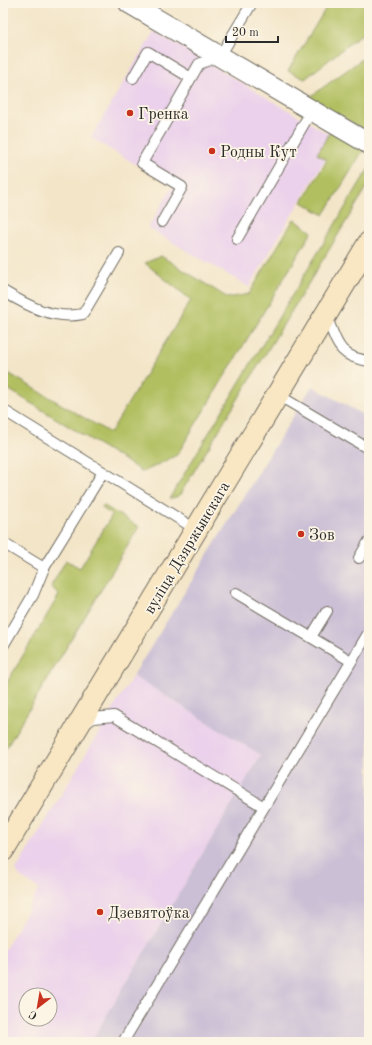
<svg xmlns="http://www.w3.org/2000/svg" width="372" height="1045" font-family="'Old Standard TT',serif">
<style>
.built{fill:#ebd1eb;fill-rule:evenodd}
.industrial{fill:#cbbfd5}
.green{fill:#b1bf61;stroke:#6e7546}
.lines{fill:none;stroke-linecap:round;stroke-linejoin:round}
.lane-casing{stroke:#716c62;stroke-width:12}
.street-casing{stroke:#716c62;stroke-width:22}
.secondary-casing{stroke:#716c62;stroke-width:24}
.lane{stroke:#fff;stroke-width:10}
.street{stroke:#fff;stroke-width:20}
.secondary{stroke:#f9e7c3;stroke-width:22}
.poi-dot{fill:#c8321e;stroke:#fcf5e5;stroke-width:1.5}
.labels{text-anchor:middle;stroke-width:3.5;stroke-linejoin:round;paint-order:stroke}
.poi-label{font-size:16px;fill:#2b2b2b;stroke:#fcf5e5;text-anchor:start}
.street-label{font-size:16px;fill:#2b2b2b;stroke:#fcf5e5}
</style>
<rect width="100%" height="100%" fill="#fcf5e5"/>
<filter id="ink" filterUnits="userSpaceOnUse"><feTurbulence type="fractalNoise" baseFrequency=".025" numOctaves="2"/><feDisplacementMap in="SourceGraphic" scale="8" xChannelSelector="R" yChannelSelector="G"/><feConvolveMatrix kernelMatrix="1 2 1 2 8 2 1 2 1" color-interpolation-filters="sRGB"/></filter>
<filter id="wash" filterUnits="userSpaceOnUse"><feTurbulence type="fractalNoise" baseFrequency=".012" numOctaves="4" result="noise"/><feDisplacementMap in="SourceGraphic" scale="16" xChannelSelector="R" yChannelSelector="G"/><feGaussianBlur stdDeviation="0.9" result="paint"/><feColorMatrix in="noise" values="0 0 0 0 0 0 0 0 0 0 0 0 0 0 0 0 0 1.4 0 .05"/><feComposite in="paint" operator="in"/></filter>
<g filter="url(#wash)">
<rect width="100%" height="100%" fill="#f3e5c8"/>
<!-- built -->
<path class="built" d="M 154,31 L 337,139 L 249,287 L 148,228 L 173,186 L 91,138 Z
M 133,676 L 261,755 L 91,1042 L 3,1042 L 3,953 L 39,889 L 20,877 L 16,870 ZM 26,995 L 50,995 L 50,1019 L 26,1019 Z"/>
<!-- industrial -->
<path class="industrial" d="M 312,386 L 369,418 L 369,1042 L 91,1042 L 261,755 L 133,676 Z"/>
<!-- green -->
<path class="green" d="M 329,3 L 369,3 L 369,28 L 305,79 L 288,71 Z
M 369,54 L 369,132 L 307,99 Z
M 331,130 L 364,149 L 324,215 L 302,202 L 327,160 L 317,154 Z
M 369,168 L 369,184 L 179,496 L 169,499 Z
M 294,219 L 312,232 L 177,455 L 143,472 L 3,386 L 3,370 L 110,433 L 191,300 L 145,263 L 161,256 L 228,298 L 249,294 Z
M 103,505 L 139,527 L 3,753 L 3,689 L 59,595 L 51,586 L 66,560 L 80,568 L 112,515 L 102,508 Z"/>
</g>
<g filter="url(#ink)">
<g class="lines">
<defs>
<path id="lane" d="M 133,78 L 148,52 L 191,78
M 162,222 L 182,187 L 142,163 L 199,64 L 220,56 L 252,3
M 237,239 L 312,110
M 3,291 C 28,306 53,320 83,314 L 119,253
M 326,315 C 337,342 337,357 369,361
M 278,395 L 369,449
M 3,410 L 197,530
M 3,543 L 44,568
M 359,558 L 369,541
M 236,593 L 351,661
M 311,637 L 327,611
M 3,646 L 33,595 L 44,568 L 103,472
M 85,724 L 93,718 L 114,716 L 264,807
M 123,1042 L 369,632"/>
<path id="street" d="M 129,3 L 369,144"/>
<path id="secondary" d="M 3,850 L 369,243"/>
</defs>
<!-- lane casing -->
<use href="#lane" class="lane-casing"/>
<!-- street casing -->
<use href="#street" class="street-casing"/>
<!-- secondary casing -->
<use href="#secondary" class="secondary-casing"/>
<!-- lane -->
<use href="#lane" class="lane"/>
<!-- street -->
<use href="#street" class="street"/>
<!-- secondary -->
<use href="#secondary" class="secondary"/>
</g>
</g>
<!-- markers -->
<g class="poi-dot">
<circle cx="130" cy="113" r="4"/>
<circle cx="212" cy="151" r="4"/>
<circle cx="301" cy="534" r="4"/>
<circle cx="100" cy="912" r="4"/>
</g>
<g class="labels">
<!-- poi labels -->
<g class="poi-label">
<text x="138" y="119">Гренка</text>
<text x="220" y="157">Родны Кут</text>
<text x="309" y="540">Зов</text>
<text x="108" y="918">Дзевятоўка</text>
</g>
<!-- street labels -->
<g class="street-label">
<text transform="translate(186 547) rotate(-59)" y="6">вуліца Дзяржынскага</text>
</g>
</g>
<!-- margin -->
<rect width="372" height="1045" fill="none" stroke="#fcf5e5" stroke-width="16"/>
<!-- north arrow -->
<g transform="translate(38 1007) rotate(211)"><circle r="19" fill="#fcf5e5" stroke="#a8a49b"/>
<path d="M0-3L7 15L0 10L-7 15Z" fill="#c8321e"/>
<text y="-6" font-size="11" font-weight="bold" text-anchor="middle" fill="#2b2b2b">С</text>
</g>
<!-- scale -->
<path d="M226 36v6h52v-6" fill="none" stroke="#2b2b2b" stroke-width="2"/>
<text x="232" y="36" font-size="12" fill="#2b2b2b" stroke="#fcf5e5" stroke-width="3" paint-order="stroke">20 m</text>
</svg>
